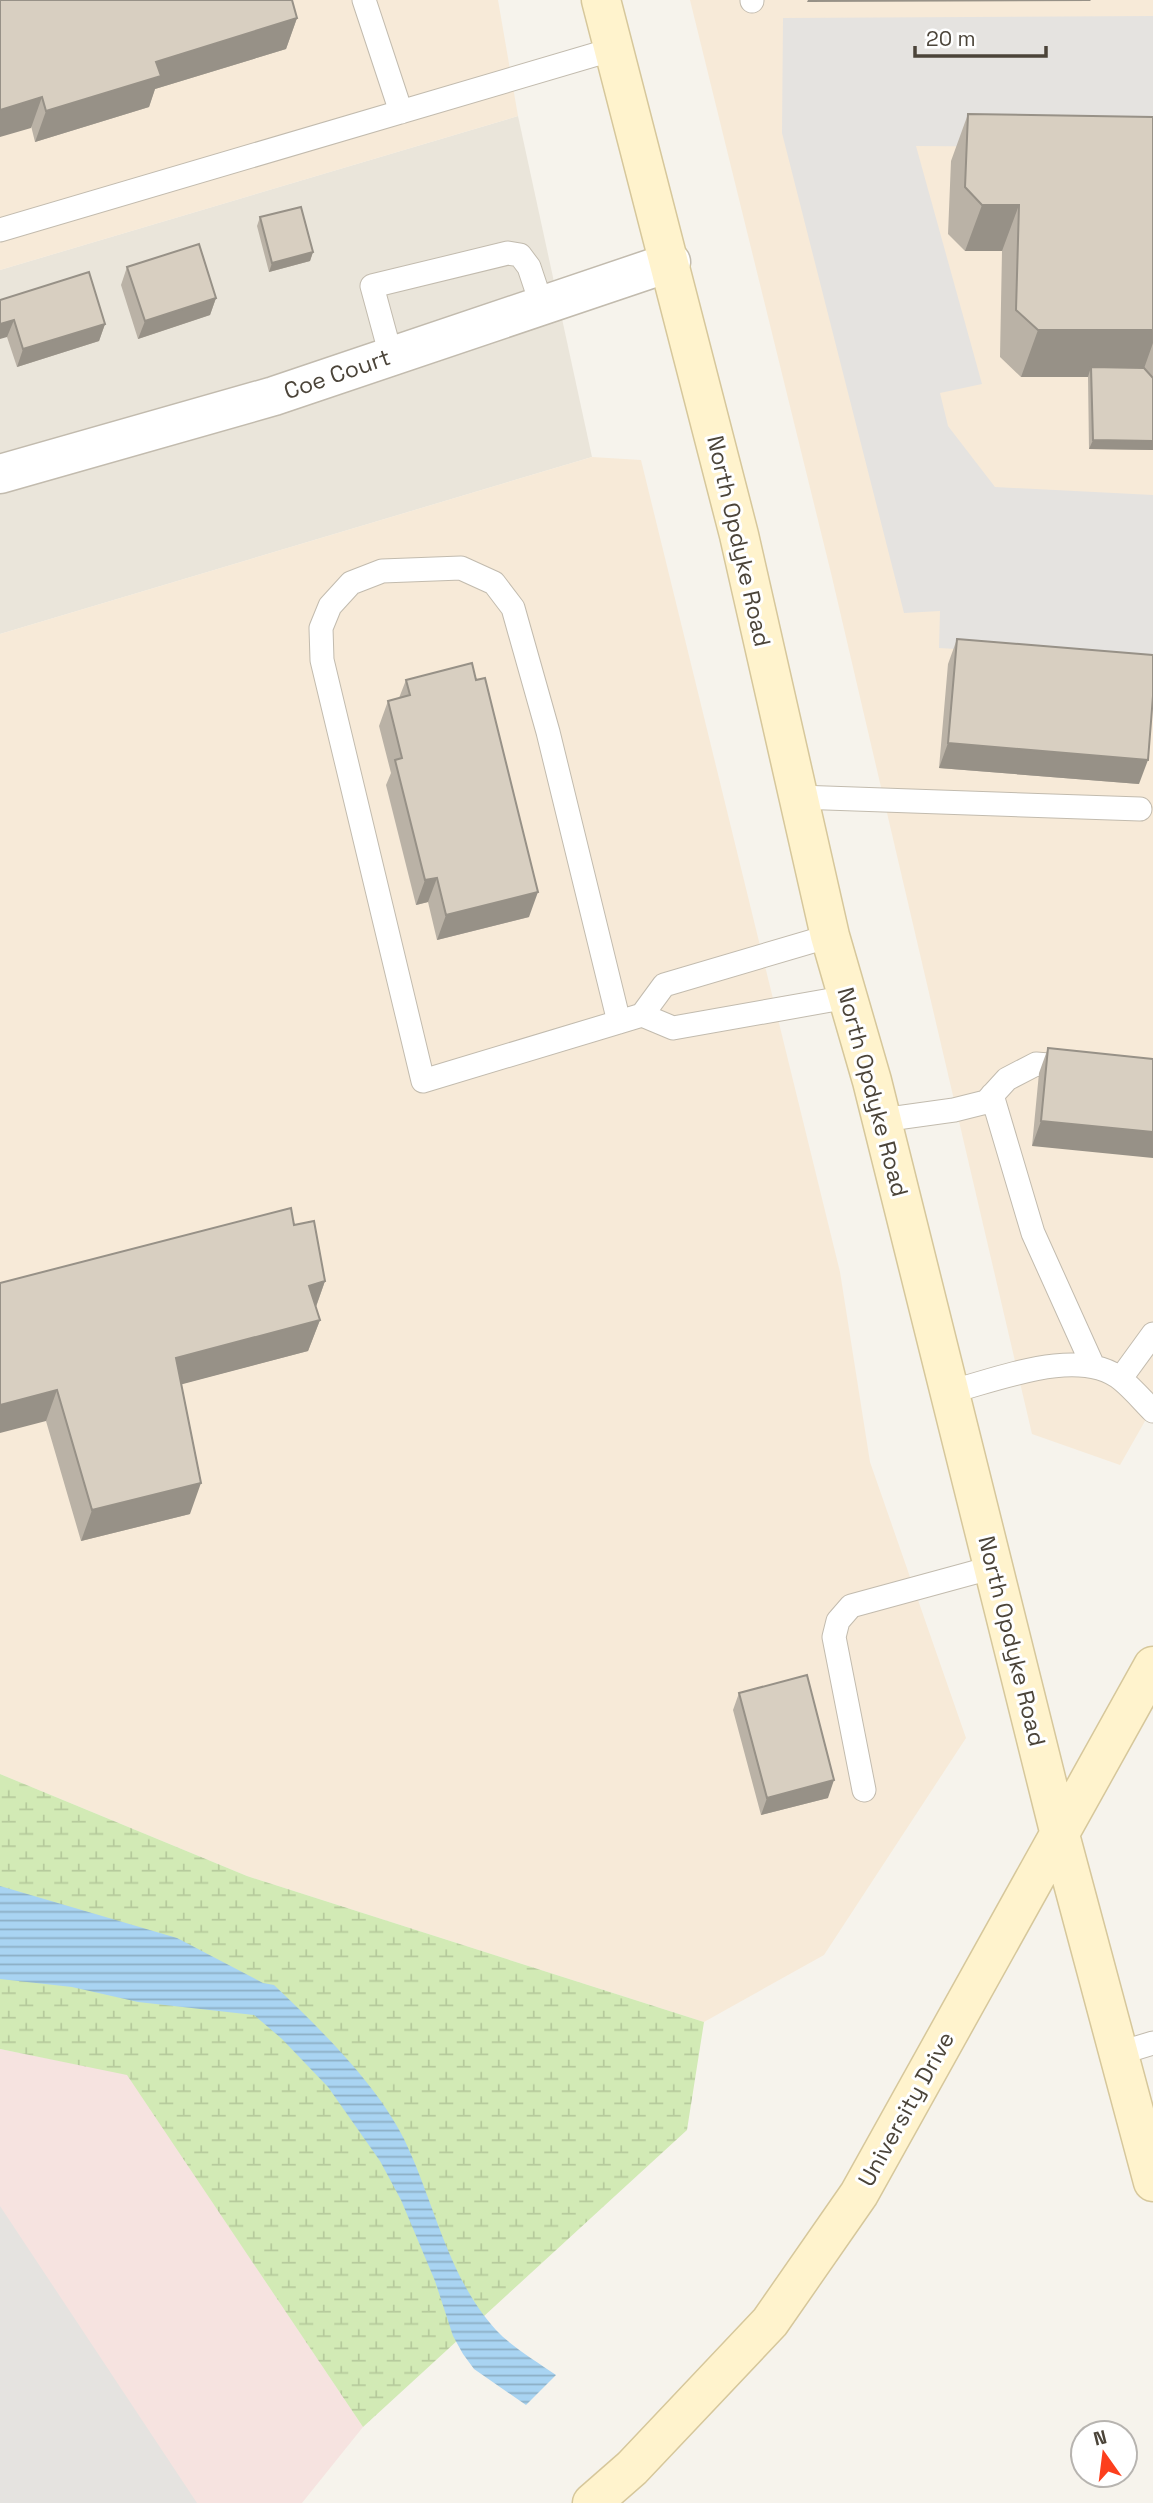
<svg xmlns="http://www.w3.org/2000/svg" width="1153" height="2503" font-family="'Space Grotesk',sans-serif">
<style>
.residential{fill:#eae5da}
.commercial{fill:#f7ead8}
.medical{fill:#f6e3e0}
.wetland{fill:url(#wetland-marsh)}
.parking{fill:#e5e3e0}
.water{fill:url(#water-rules)}
.lines{fill:none;stroke-linecap:round;stroke-linejoin:round}
.lane-casing{stroke:#c2bbae;stroke-width:25}
.street-casing{stroke:#c2bbae;stroke-width:41}
.secondary-casing{stroke:#d6c79b;stroke-width:41}
.lane{stroke:#fff;stroke-width:23}
.street{stroke:#fff;stroke-width:38}
.secondary{stroke:#fff3cd;stroke-width:38}
.wall{fill:#bab2a6}
.shaded-wall{fill:#979187}
.building{fill:#d8cfc1;stroke:#979187;stroke-width:2}
.labels{text-anchor:middle;stroke-width:6;stroke-linejoin:round;paint-order:stroke}
.street-label{font-size:23px;fill:#4b4439;stroke:#fff}
</style>
<defs>
<pattern id="wetland-marsh" width="20" height="14" patternUnits="userSpaceOnUse" patternTransform="scale(1.75)"><rect width="20" height="14" fill="#d2eab5"/><path d="M1 5h8M5 5V1M11 12h8M15 12V8" fill="none" stroke="#b6ca9c"/></pattern>
<pattern id="water-rules" width="6" height="5" patternUnits="userSpaceOnUse" patternTransform="scale(1.75)"><rect width="6" height="5" fill="#a9d4f2"/><path d="M0 2.5h6" fill="none" stroke="#8caec5"/></pattern>
</defs>
<rect width="100%" height="100%" fill="#f6f3ec"/>
<!-- residential -->
<path class="residential" d="M 518,116 L 592,457 L 0,634 L 0,270 Z"/>
<!-- commercial -->
<path class="commercial" d="M 0,0 L 498,0 L 518,116 L 0,270 Z
M 690,0 L 1153,0 L 1153,1407 L 1120,1465 L 1032,1434 L 831,573 Z
M 592,457 L 641,460 L 840,1272 L 870,1462 L 966,1738 L 824,1955 L 704,2022 L 247,1876 L 0,1774 L 0,634 Z"/>
<!-- medical -->
<path class="medical" d="M 0,2049 L 127,2074 L 363,2427 L 302,2503 L 0,2503 Z"/>
<!-- wetland -->
<path class="wetland" d="M 0,1774 L 247,1876 L 704,2022 L 687,2130 L 363,2427 L 127,2075 L 0,2049 Z"/>
<!-- parking -->
<path class="parking" d="M 1153,16 L 1153,148 L 916,146 L 982,384 L 940,393 L 948,426 L 995,487 L 1153,495 L 1153,661 L 939,648 L 940,611 L 904,613 L 782,133 L 783,18 Z
M 0,2206 L 197,2503 L 0,2503 Z"/>
<!-- water -->
<path class="water" d="M 0,1886 L 177,1938 L 263,1983 L 274,1985 C 319,2028 376,2083 404,2139 C 435,2203 447,2276 496,2330 C 513,2348 536,2361 556,2375 L 526,2405 L 474,2369 L 463,2354 L 453,2336 L 435,2281 L 401,2200 L 380,2161 L 328,2087 L 282,2039 L 254,2015 L 138,2002 L 72,1987 L 0,1979 Z"/>
<g class="lines">
<defs>
<path id="lane" d="M 364,0 L 401,112
M 752,0 L 752,1
M 0,230 L 614,49
M 391,356 L 372,286 L 508,253 L 520,255 L 529,267 L 542,306
M 798,797 L 1140,809
M 642,1015 L 673,1028 L 848,997
M 619,1022 L 548,732 L 513,608 L 494,583 L 461,568 L 382,571 L 351,583 L 330,606 L 321,628 L 322,660 L 423,1081 L 619,1022 L 642,1015 L 664,985 L 830,936
M 992,1095 L 1033,1233 L 1093,1366
M 882,1120 L 954,1110 L 986,1102 L 1007,1079 L 1036,1064 L 1073,1067
M 1121,1378 L 1153,1334
M 949,1392 C 997,1380 1080,1345 1122,1380 C 1133,1389 1143,1401 1153,1411
M 864,1790 L 834,1637 L 838,1621 L 851,1606 L 994,1567
M 1120,2053 L 1153,2043"/>
<path id="street" d="M 0,474 L 274,396 L 671,262"/>
<path id="secondary" d="M 601,0 L 739,535 L 830,936 L 872,1081 L 1059,1831 L 1153,2182
M 592,2503 L 632,2468 L 770,2322 L 859,2194 L 1153,1666"/>
</defs>
<!-- lane casing -->
<use href="#lane" class="lane-casing"/>
<!-- street casing -->
<use href="#street" class="street-casing"/>
<!-- secondary casing -->
<use href="#secondary" class="secondary-casing"/>
<!-- lane -->
<use href="#lane" class="lane"/>
<!-- street -->
<use href="#street" class="street"/>
<!-- secondary -->
<use href="#secondary" class="secondary"/>
</g>
<!-- wall -->
<path class="wall" d="M 0,0 L 297,18 L 286,49 L 155,89 L 149,107 L 35,142 Z
M 968,114 L 1153,117 L 1153,450 L 1089,449 L 1088,377 L 1021,377 L 1000,357 L 1002,251 L 965,251 L 948,234 L 951,161 Z
M 260,217 L 313,252 L 310,261 L 269,272 L 257,226 Z
M 127,267 L 216,298 L 210,315 L 138,339 L 121,285 Z
M 0,300 L 105,324 L 99,341 L 17,367 L 7,337 Z
M 957,639 L 1139,784 L 939,768 L 948,664 Z
M 406,680 L 529,917 L 437,940 L 428,902 L 416,905 L 386,785 L 391,773 L 379,726 L 388,701 L 399,698 Z
M 1048,1048 L 1153,1059 L 1032,1146 L 1039,1073 Z
M 294,1225 L 325,1281 L 316,1307 L 320,1320 L 308,1351 L 181,1384 L 190,1514 L 81,1541 L 46,1421 L 0,1283 Z
M 739,1693 L 828,1798 L 761,1815 L 733,1710 Z"/>
<!-- shaded-wall -->
<path class="shaded-wall" d="M 808,0 L 1091,0 L 1090,1 L 807,2 Z
M 297,18 L 286,49 L 155,89 L 149,107 L 35,142 L 46,111 L 156,62 Z
M 42,97 L 31,128 L 0,137 L 0,110 Z
M 982,205 L 1019,205 L 1002,251 L 965,251 Z
M 313,252 L 310,261 L 269,272 L 272,263 Z
M 216,298 L 210,315 L 138,339 L 145,321 Z
M 14,320 L 7,337 L 0,339 L 0,324 Z
M 105,324 L 99,341 L 17,367 L 23,349 Z
M 1038,330 L 1153,330 L 1153,343 L 1141,377 L 1091,367 L 1088,377 L 1021,377 Z
M 1093,440 L 1153,441 L 1153,450 L 1089,449 Z
M 948,743 L 1148,760 L 1139,784 L 939,768 Z
M 437,878 L 428,902 L 416,905 L 425,880 Z
M 538,892 L 529,917 L 437,940 L 446,915 Z
M 1041,1121 L 1153,1132 L 1153,1158 L 1032,1146 Z
M 325,1281 L 314,1312 L 309,1286 Z
M 320,1320 L 308,1351 L 164,1389 L 176,1358 Z
M 57,1390 L 46,1421 L 0,1433 L 0,1405 Z
M 201,1483 L 190,1514 L 81,1541 L 92,1510 Z
M 834,1780 L 828,1798 L 761,1815 L 767,1798 Z"/>
<!-- building -->
<path class="building" d="M 0,0 L 292,0 L 297,18 L 156,62 L 161,76 L 46,111 L 42,97 L 0,110 Z
M 968,114 L 1153,117 L 1153,330 L 1038,330 L 1016,310 L 1019,205 L 982,205 L 965,187 Z
M 301,207 L 313,252 L 272,263 L 260,217 Z
M 199,244 L 216,298 L 145,321 L 127,267 Z
M 89,272 L 105,324 L 23,349 L 14,320 L 0,324 L 0,300 Z
M 1091,367 L 1144,368 L 1153,378 L 1153,441 L 1093,440 Z
M 957,639 L 1153,655 L 1153,696 L 1148,760 L 948,743 Z
M 472,663 L 476,680 L 485,678 L 538,892 L 446,915 L 437,878 L 425,880 L 395,760 L 402,758 L 388,701 L 410,695 L 406,680 Z
M 1048,1048 L 1153,1059 L 1153,1132 L 1041,1121 Z
M 291,1208 L 294,1225 L 314,1221 L 325,1281 L 309,1286 L 320,1320 L 176,1358 L 201,1483 L 92,1510 L 57,1390 L 0,1405 L 0,1283 Z
M 807,1675 L 834,1780 L 767,1798 L 739,1693 Z"/>
<g class="labels">
<!-- street labels -->
<g class="street-label">
<text transform="translate(337 374) rotate(-19)" y="8">Coe Court</text>
<text transform="translate(739 541) rotate(77)" y="8">North Opdyke Road</text>
<text transform="translate(873 1092) rotate(75)" y="8">North Opdyke Road</text>
<text transform="translate(1012 1641) rotate(76)" y="8">North Opdyke Road</text>
<text transform="translate(906 2109) rotate(-61)" y="8">University Drive</text>
</g>
</g>
<!-- north arrow -->
<g transform="translate(1104 2454) rotate(346)"><circle r="33" fill="#ffffff" stroke="#b7b4b0" stroke-width="2"/>
<path d="M0-5L12 26L0 18L-12 26Z" fill="#fc3f1d"/>
<text y="-10" font-size="19" font-weight="bold" text-anchor="middle" fill="#4b4439">N</text>
</g>
<!-- scale -->
<path d="M915 46v10h131v-10" fill="none" stroke="#4b4439" stroke-width="3.5"/>
<text x="926" y="46" font-size="21" fill="#4b4439" stroke="#ffffff" stroke-width="5" paint-order="stroke">20 m</text>
</svg>
